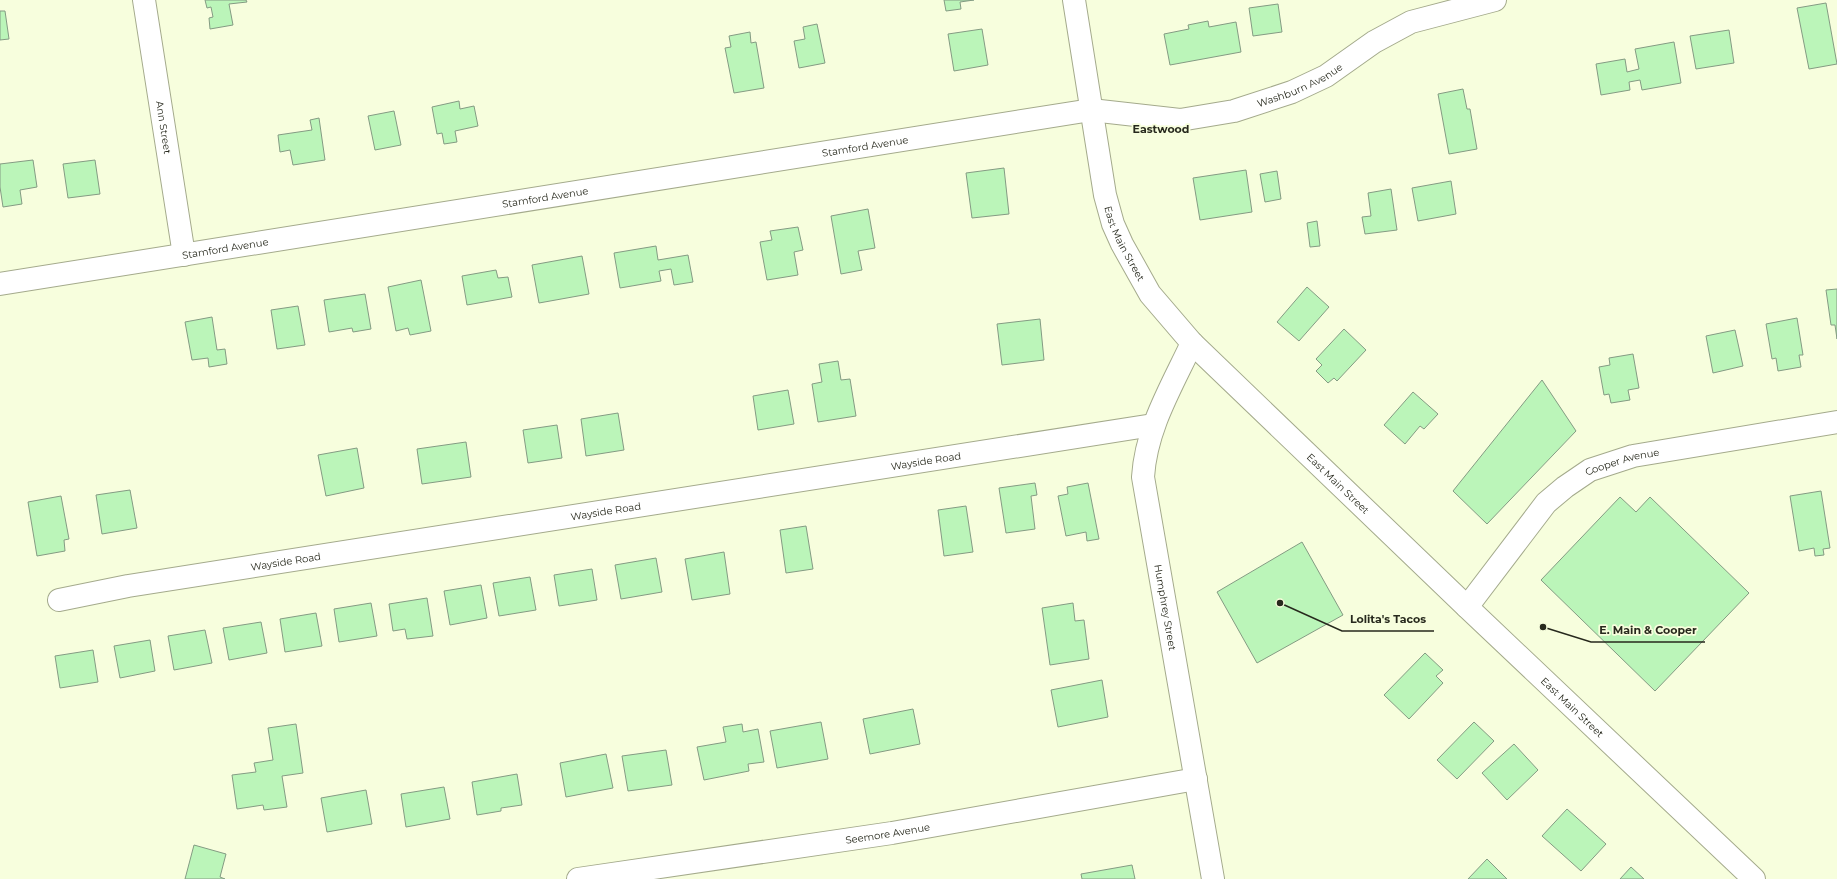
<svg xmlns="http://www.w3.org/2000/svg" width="1837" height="879" font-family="Montserrat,sans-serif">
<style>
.building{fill:#bbf5b9;stroke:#849b83}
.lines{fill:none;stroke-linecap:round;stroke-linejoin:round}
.minor-casing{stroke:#a4aa8c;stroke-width:24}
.minor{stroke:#fff;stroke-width:22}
.labels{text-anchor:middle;stroke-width:3.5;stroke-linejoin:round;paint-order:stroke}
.street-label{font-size:10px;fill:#27291d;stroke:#f7fedd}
.neighbourhood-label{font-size:11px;font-weight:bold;fill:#27291d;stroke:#f7fedd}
.leader{fill:none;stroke:#27291d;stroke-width:1.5}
.callout-dot{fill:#27291d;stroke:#f7fedd;stroke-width:1.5}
.callout-label{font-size:11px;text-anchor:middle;font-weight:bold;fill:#27291d;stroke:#f7fedd;stroke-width:3.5;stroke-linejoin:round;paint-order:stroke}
</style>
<rect width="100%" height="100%" fill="#f7fedd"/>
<!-- building -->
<path class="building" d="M 205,0 L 246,0 L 247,2 L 229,4 L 233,25 L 210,29 L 209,18 L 213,17 L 211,7 L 207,8 Z
M 944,0 L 974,0 L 960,2 L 961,9 L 946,11 Z
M 1826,3 L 1837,64 L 1809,69 L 1797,8 Z
M 1278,4 L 1282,32 L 1253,36 L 1249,8 Z
M 0,11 L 5,11 L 9,39 L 0,40 Z
M 1208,21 L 1209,27 L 1236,22 L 1241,52 L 1170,65 L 1164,34 L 1189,29 L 1188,25 Z
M 817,24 L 825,63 L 799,68 L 794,41 L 805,39 L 803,27 Z
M 982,29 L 988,65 L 954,71 L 948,34 Z
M 1729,30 L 1734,63 L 1696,69 L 1690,36 Z
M 750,32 L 751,43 L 756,42 L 764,88 L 734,93 L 725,48 L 731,47 L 729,36 Z
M 1674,42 L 1681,83 L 1642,90 L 1640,80 L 1629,82 L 1630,90 L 1601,95 L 1596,64 L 1625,59 L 1627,72 L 1639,69 L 1635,49 Z
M 1463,89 L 1467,109 L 1470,109 L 1477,149 L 1449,154 L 1438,94 Z
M 459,101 L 460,109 L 474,106 L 478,126 L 455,131 L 457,142 L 444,144 L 442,133 L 437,134 L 432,107 Z
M 394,111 L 401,145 L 375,150 L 368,116 Z
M 319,118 L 325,160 L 293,165 L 290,150 L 280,152 L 278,135 L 312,130 L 310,120 Z
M 33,160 L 37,187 L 20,190 L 22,204 L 3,207 L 0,187 L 0,164 Z
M 95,160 L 100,194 L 68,198 L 63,164 Z
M 1004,168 L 1009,214 L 972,218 L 966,173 Z
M 1246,170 L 1252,212 L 1200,220 L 1193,178 Z
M 1277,171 L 1281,199 L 1265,202 L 1260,174 Z
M 1451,181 L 1456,214 L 1418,221 L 1412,188 Z
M 1391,189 L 1397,230 L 1365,234 L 1362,217 L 1371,216 L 1368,193 Z
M 868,209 L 875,248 L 858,251 L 862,270 L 841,274 L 831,216 Z
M 1317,221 L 1320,246 L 1310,247 L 1307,223 Z
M 798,227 L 803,250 L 794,252 L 798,275 L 767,280 L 760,242 L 772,240 L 770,231 Z
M 656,246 L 658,260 L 688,255 L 693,282 L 674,285 L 671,269 L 659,271 L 661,281 L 620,288 L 614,253 Z
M 582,256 L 589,294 L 539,303 L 532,265 Z
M 496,270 L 498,278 L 508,277 L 512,297 L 467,305 L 462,276 Z
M 421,280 L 431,331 L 410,335 L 408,328 L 396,331 L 388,287 Z
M 1307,287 L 1329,307 L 1299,341 L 1277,322 Z
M 1837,289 L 1837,339 L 1835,325 L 1831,325 L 1826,290 Z
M 365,294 L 371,329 L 353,332 L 352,328 L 329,332 L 324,300 Z
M 298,306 L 305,345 L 277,349 L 271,310 Z
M 212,317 L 217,350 L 225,349 L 227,364 L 209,367 L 208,358 L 192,360 L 185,322 Z
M 1797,318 L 1803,355 L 1799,355 L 1801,367 L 1778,371 L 1776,358 L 1772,359 L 1766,324 Z
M 1040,319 L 1044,360 L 1002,365 L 997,324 Z
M 1344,329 L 1366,350 L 1337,381 L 1334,378 L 1328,383 L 1316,371 L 1322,365 L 1316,359 Z
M 1735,330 L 1743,366 L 1713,373 L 1706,336 Z
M 1633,354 L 1639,388 L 1628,390 L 1630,400 L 1611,403 L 1609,394 L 1604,395 L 1599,367 L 1610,365 L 1609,358 Z
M 838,361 L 841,380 L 850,379 L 856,416 L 818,422 L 812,384 L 822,382 L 819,364 Z
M 1542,380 L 1576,431 L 1487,524 L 1453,491 Z
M 788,390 L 794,424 L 758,430 L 753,396 Z
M 1413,392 L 1438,414 L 1424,429 L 1420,426 L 1405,444 L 1384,425 Z
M 618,413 L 624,450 L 586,456 L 581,419 Z
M 557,425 L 562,458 L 528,463 L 523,430 Z
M 466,442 L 471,477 L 422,484 L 417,449 Z
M 357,448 L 364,488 L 326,496 L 318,455 Z
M 1035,483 L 1037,495 L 1031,496 L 1035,529 L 1006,533 L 999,488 Z
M 1088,483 L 1099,539 L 1087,541 L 1086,532 L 1066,536 L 1058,496 L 1068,494 L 1067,487 Z
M 130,490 L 137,528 L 102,534 L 96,495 Z
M 1821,491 L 1830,548 L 1823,549 L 1824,555 L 1815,556 L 1814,548 L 1799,551 L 1790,496 Z
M 61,496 L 69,539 L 64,540 L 65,551 L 37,556 L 28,502 Z
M 1620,497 L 1636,512 L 1650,497 L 1749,593 L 1655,691 L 1541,580 Z
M 966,506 L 973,552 L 944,556 L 938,510 Z
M 806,526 L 813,569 L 786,573 L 780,530 Z
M 1302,542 L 1343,615 L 1257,663 L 1217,592 Z
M 724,552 L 730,594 L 692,600 L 685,559 Z
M 656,558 L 662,592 L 621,599 L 615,565 Z
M 592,569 L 597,600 L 559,606 L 554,575 Z
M 530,577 L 536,610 L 499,616 L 493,583 Z
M 481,585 L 487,618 L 450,625 L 444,591 Z
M 427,598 L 433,636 L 407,639 L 405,629 L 393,631 L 389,604 Z
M 371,603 L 377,636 L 339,642 L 334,609 Z
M 1073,603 L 1075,621 L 1084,620 L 1089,659 L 1050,665 L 1042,608 Z
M 316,613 L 322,646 L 285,652 L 280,619 Z
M 261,622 L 267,653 L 229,660 L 223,628 Z
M 205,630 L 212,663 L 174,670 L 168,636 Z
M 150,640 L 155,671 L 120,678 L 114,646 Z
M 93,650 L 98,682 L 60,688 L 55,656 Z
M 1425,653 L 1443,670 L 1436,676 L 1443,683 L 1409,719 L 1384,695 Z
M 1102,680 L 1108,717 L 1058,727 L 1051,690 Z
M 913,709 L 920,744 L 870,754 L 863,719 Z
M 821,722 L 828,759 L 777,768 L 770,731 Z
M 1474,722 L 1494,741 L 1457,779 L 1437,760 Z
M 296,724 L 303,773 L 282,776 L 287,807 L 264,810 L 263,805 L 237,809 L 232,775 L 256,772 L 254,763 L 273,760 L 268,728 Z
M 742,724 L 743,732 L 758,729 L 764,762 L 748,764 L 749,771 L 704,780 L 697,747 L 726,742 L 723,727 Z
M 1514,744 L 1538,770 L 1507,800 L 1482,773 Z
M 666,750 L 672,785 L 628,791 L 622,756 Z
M 606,754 L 613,788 L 566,797 L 560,763 Z
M 517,774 L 522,805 L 501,808 L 501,811 L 477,815 L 472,782 Z
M 444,787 L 450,819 L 406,827 L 401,794 Z
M 366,790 L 372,824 L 327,832 L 321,798 Z
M 1567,809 L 1606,844 L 1581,871 L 1542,836 Z
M 194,845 L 226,854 L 220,877 L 225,879 L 185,879 Z
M 1487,859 L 1507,879 L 1468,879 Z
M 1132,865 L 1135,879 L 1082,879 L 1081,874 Z
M 1631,867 L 1644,879 L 1620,879 Z"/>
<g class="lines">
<defs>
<g id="minor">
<path id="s1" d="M 144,0 L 184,255"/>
<path id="s2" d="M 1074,0 L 1105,195 L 1113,224 L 1122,244 L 1150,294 L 1192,343 L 1467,607 L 1754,879"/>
<path id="s3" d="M 0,284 L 1091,110 L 1180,120 L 1234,111 L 1292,92 L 1326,76 L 1374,42 L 1411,22 L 1495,0"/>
<path id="s4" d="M 1192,343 C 1172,386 1146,428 1143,477 L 1213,879"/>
<path id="s5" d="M 59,600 L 128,586 L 1153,425"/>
<path id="s6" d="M 1467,607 L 1546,503 L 1565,487 L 1590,470 L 1633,456 L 1837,422"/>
<path id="s7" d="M 578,879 L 892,833 L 1196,779"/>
</g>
</defs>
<!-- minor casing -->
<use href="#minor" class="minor-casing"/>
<!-- minor -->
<use href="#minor" class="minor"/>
</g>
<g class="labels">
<!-- street labels -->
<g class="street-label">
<text dy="4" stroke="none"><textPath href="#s3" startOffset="1320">Washburn Avenue</textPath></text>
<text dy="4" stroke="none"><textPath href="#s1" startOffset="129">Ann Street</textPath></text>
<text dy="4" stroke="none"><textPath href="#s3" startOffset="876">Stamford Avenue</textPath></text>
<text dy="4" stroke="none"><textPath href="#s3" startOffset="552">Stamford Avenue</textPath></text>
<text dy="4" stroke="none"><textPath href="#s2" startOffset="250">East Main Street</textPath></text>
<text dy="4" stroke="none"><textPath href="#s3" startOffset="228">Stamford Avenue</textPath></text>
<text dy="4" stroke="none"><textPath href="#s5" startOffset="878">Wayside Road</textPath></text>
<text dy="4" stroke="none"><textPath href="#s6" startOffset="219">Cooper Avenue</textPath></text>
<text dy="4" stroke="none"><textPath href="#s2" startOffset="574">East Main Street</textPath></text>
<text dy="4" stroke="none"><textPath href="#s5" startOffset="554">Wayside Road</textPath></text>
<text dy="4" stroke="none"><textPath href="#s5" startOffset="230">Wayside Road</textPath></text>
<text dy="4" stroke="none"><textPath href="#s4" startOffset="276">Humphrey Street</textPath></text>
<text dy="4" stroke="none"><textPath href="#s2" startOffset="898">East Main Street</textPath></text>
<text dy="4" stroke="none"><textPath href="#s7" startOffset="313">Seemore Avenue</textPath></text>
</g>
<!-- neighbourhood labels -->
<g class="neighbourhood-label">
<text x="1161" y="133">Eastwood</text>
</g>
</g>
<!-- callouts -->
<path class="leader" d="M1280 603L1342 631H1434M1543 627L1591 642H1705"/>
<g class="callout-dot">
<circle cx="1280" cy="603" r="4"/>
<circle cx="1543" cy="627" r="4"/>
</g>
<g class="callout-label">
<text x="1388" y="623">Lolita's Tacos</text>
<text x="1648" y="634">E. Main &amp; Cooper</text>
</g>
</svg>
